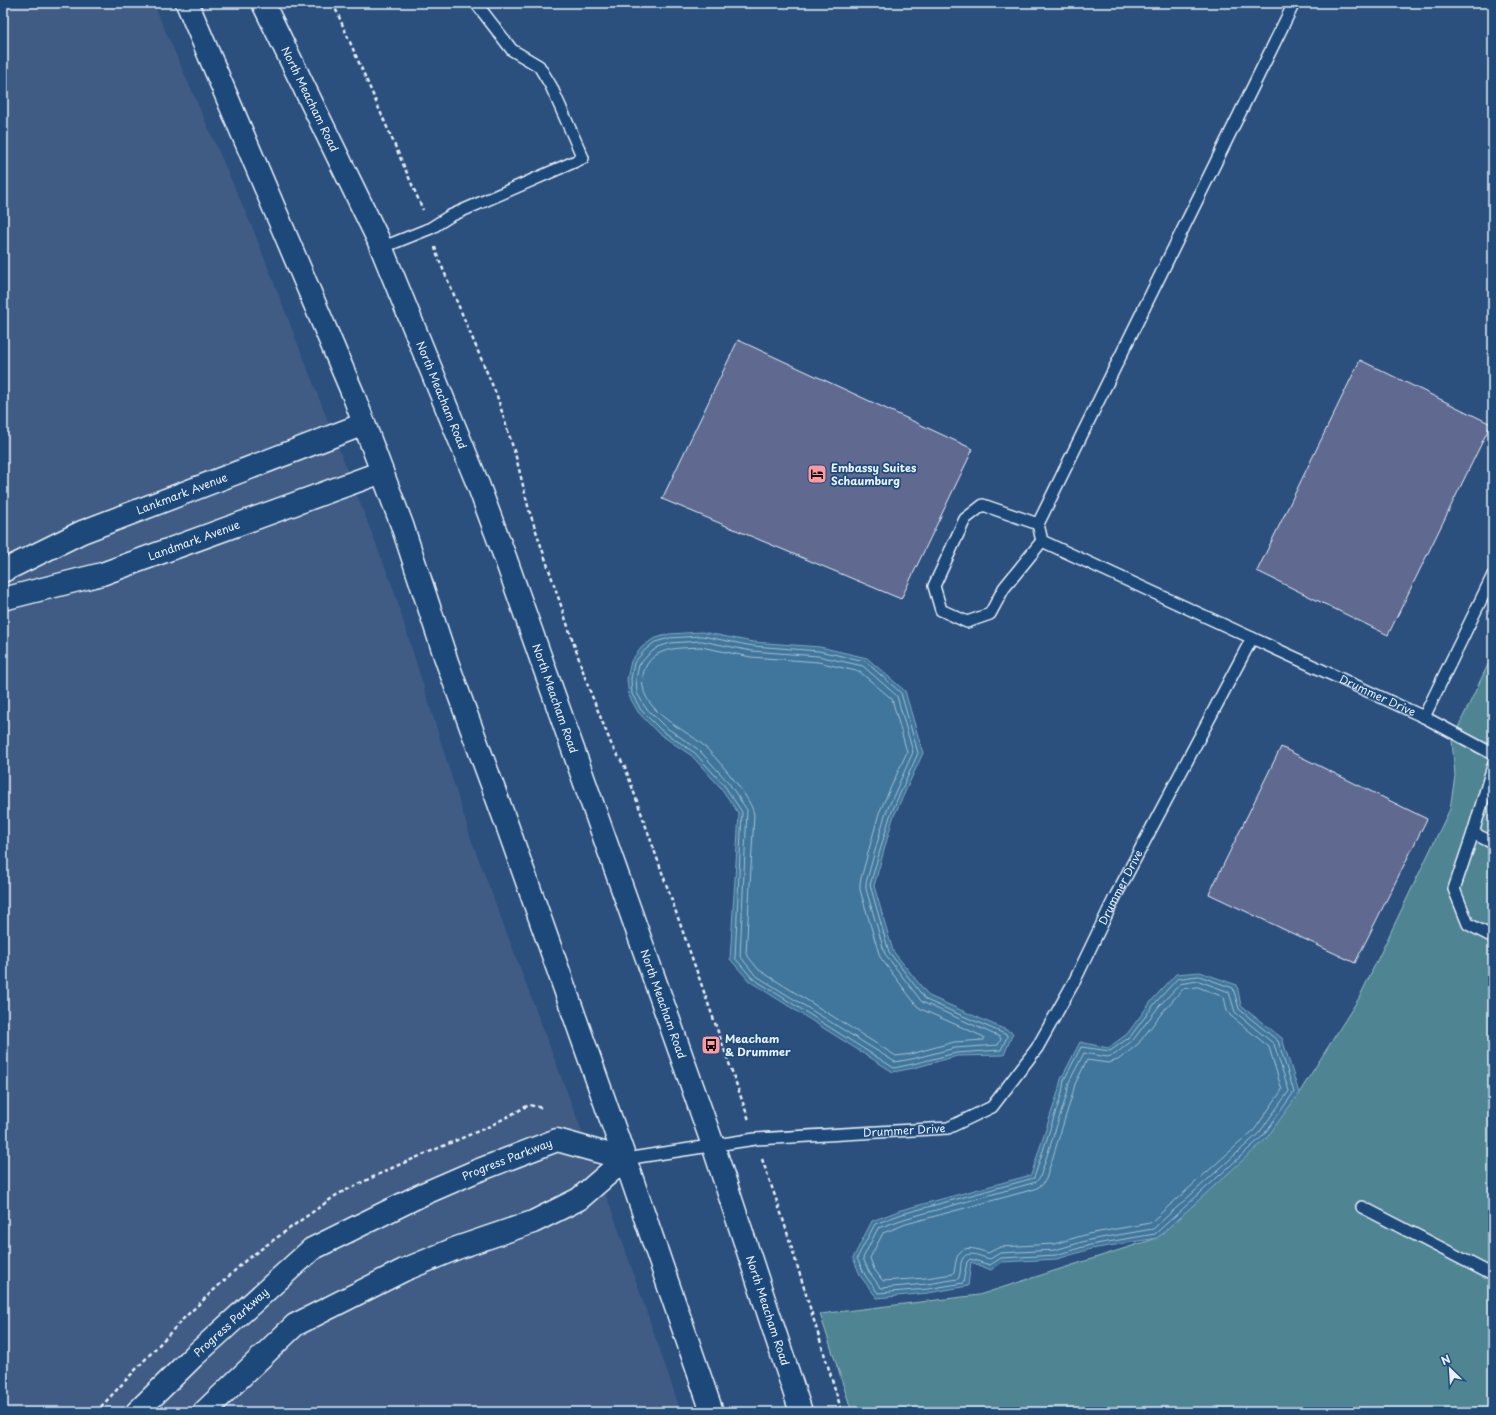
<svg xmlns="http://www.w3.org/2000/svg" width="1496" height="1415" font-family="'Playpen Sans',sans-serif">
<style>
.built{fill:#3f5b85}
.green{fill:#4f8592;stroke:#9cbbc5}
.water{fill:#3f769c;stroke:#83a7c1}
.lines{fill:none;stroke-linecap:round;stroke-linejoin:round}
.shore{stroke:#a4c0d3;stroke-width:1}
.building{fill:#616a90;stroke:#e8f1f8}
.lane-casing{stroke:#e8f1f8;stroke-width:14}
.street-casing{stroke:#e8f1f8;stroke-width:25}
.secondary-casing{stroke:#e8f1f8;stroke-width:25}
.path{stroke:#e8f1f8;stroke-width:2.5;stroke-dasharray:4 3;stroke-linecap:butt}
.lane{stroke:#1f4a7a;stroke-width:11}
.street{stroke:#1f4a7a;stroke-width:22}
.secondary{stroke:#1f4a7a;stroke-width:22}
.labels{text-anchor:middle;stroke-width:3.5;stroke-linejoin:round;paint-order:stroke}
.street-label{font-size:11px;fill:#e8f1f8;stroke:#1f4a7a}
.poi-label{font-size:11px;font-weight:bold;fill:#e8f1f8;stroke:#1f4a7a;text-anchor:start}
</style>
<rect width="100%" height="100%" fill="#2c507e"/>
<filter id="ink" filterUnits="userSpaceOnUse"><feTurbulence type="fractalNoise" baseFrequency=".025" numOctaves="2"/><feDisplacementMap in="SourceGraphic" scale="8" xChannelSelector="R" yChannelSelector="G"/><feConvolveMatrix kernelMatrix="1 2 1 2 8 2 1 2 1" color-interpolation-filters="sRGB"/></filter>
<g filter="url(#ink)">
<!-- built -->
<path class="built" d="M 3,3 L 153,3 L 253,229 L 392,585 L 471,839 L 611,1208 L 681,1412 L 3,1412 Z"/>
<!-- green -->
<path class="green" d="M 1493,654 L 1493,1412 L 852,1412 L 820,1314 L 979,1295 L 1157,1238 L 1236,1166 L 1273,1128 L 1299,1093 L 1359,998 L 1450,809 L 1455,776 L 1452,740 Z"/>
<!-- water -->
<path class="water" d="M 702,632 L 753,642 L 820,647 L 867,658 L 905,691 L 923,753 L 893,818 L 874,886 L 893,951 L 929,996 L 1013,1033 L 1004,1055 L 957,1056 L 914,1068 L 893,1072 L 749,981 L 730,959 L 739,814 L 721,788 L 692,756 L 658,733 L 638,712 L 629,696 L 627,679 L 631,661 L 642,647 L 653,639 L 669,634 Z
M 1200,972 L 1237,985 L 1241,1006 L 1282,1038 L 1299,1093 L 1266,1139 L 1157,1238 L 1091,1249 L 1057,1259 L 1002,1262 L 991,1270 L 971,1262 L 968,1286 L 928,1293 L 877,1298 L 861,1277 L 853,1258 L 872,1221 L 901,1210 L 1031,1175 L 1058,1092 L 1061,1079 L 1080,1042 L 1108,1048 L 1127,1034 L 1153,999 L 1176,974 Z"/>
<g class="lines">
<!-- shore -->
<path class="shore" d="M 702,636 L 753,646 L 819,651 L 865,661 L 901,693 L 918,753 L 890,816 L 870,885 L 889,952 L 926,1000 L 1007,1035 L 1007,1037 L 1001,1050 L 956,1053 L 913,1064 L 894,1068 L 752,978 L 735,958 L 742,812 L 724,785 L 695,753 L 661,730 L 641,710 L 632,694 L 631,679 L 634,663 L 645,650 L 655,642 L 670,638 Z
M 702,641 L 752,651 L 818,656 L 863,666 L 897,696 L 913,752 L 885,815 L 866,883 L 866,889 L 885,954 L 922,1002 L 1000,1037 L 1001,1039 L 998,1045 L 955,1048 L 912,1059 L 895,1062 L 755,975 L 740,956 L 747,810 L 728,782 L 699,750 L 664,726 L 645,707 L 637,693 L 636,679 L 639,665 L 649,654 L 658,647 L 671,643 Z
M 701,647 L 751,657 L 818,662 L 860,672 L 892,699 L 907,752 L 879,813 L 860,882 L 860,890 L 880,957 L 917,1006 L 923,1010 L 984,1037 L 984,1040 L 954,1042 L 911,1054 L 896,1056 L 759,970 L 746,954 L 754,815 C 753,799 714,755 702,744 C 685,730 664,722 650,703 C 637,686 641,660 662,652 C 674,647 688,648 701,647 Z
M 1199,976 L 1233,988 L 1239,1009 L 1278,1041 L 1294,1092 L 1263,1136 L 1155,1234 L 1090,1245 L 1056,1255 L 1001,1258 L 990,1265 L 970,1259 L 967,1262 L 963,1283 L 928,1289 L 878,1293 L 865,1275 L 857,1258 L 875,1224 L 902,1214 L 1034,1178 L 1062,1093 L 1064,1080 L 1081,1047 L 1110,1051 L 1130,1037 L 1156,1002 L 1177,979 Z
M 1199,981 L 1229,992 L 1235,1012 L 1274,1044 L 1289,1091 L 1259,1133 L 1153,1229 L 1089,1240 L 1055,1250 L 1000,1253 L 990,1259 C 980,1257 965,1247 961,1263 C 960,1268 961,1274 958,1279 L 927,1284 L 881,1288 L 869,1272 L 863,1258 L 878,1228 L 904,1219 L 1036,1182 L 1040,1177 L 1067,1094 L 1069,1082 L 1084,1053 L 1107,1057 L 1114,1055 L 1133,1040 L 1160,1005 L 1180,984 Z
M 1198,987 L 1224,997 L 1227,1011 L 1231,1016 L 1269,1047 L 1282,1090 L 1255,1129 L 1150,1223 L 1088,1234 L 1054,1244 L 1000,1247 L 988,1253 C 976,1249 960,1242 956,1261 C 955,1265 955,1270 953,1274 L 926,1278 L 883,1281 L 874,1269 L 870,1258 L 883,1233 L 906,1224 L 1035,1189 L 1042,1185 L 1046,1179 L 1072,1096 L 1075,1084 L 1087,1060 L 1108,1063 L 1118,1060 L 1138,1044 L 1165,1009 L 1183,989 Z"/>
</g>
<!-- building -->
<path class="building" d="M 738,340 L 973,449 L 901,599 L 662,499 Z
M 1360,360 L 1491,424 L 1388,635 L 1257,571 Z
M 1281,747 L 1427,819 L 1355,963 L 1209,894 Z"/>
<g class="lines">
<defs>
<g id="lane">
<path d="M 381,248 L 431,228 L 450,216 L 583,158 L 551,86 L 539,66 L 512,50 L 476,3"/>
<path d="M 1038,524 L 983,505 L 965,519 L 934,586 L 941,610 L 967,622 L 990,614 L 1004,588 L 1042,541"/>
<path d="M 1252,638 L 1042,541 L 1038,524 L 1294,3"/>
<path d="M 1424,717 L 1493,754"/>
<path d="M 1493,766 L 1473,833 L 1493,843"/>
<path d="M 1473,833 L 1454,889 L 1468,924 L 1493,937"/>
<path id="s1" d="M 625,1159 L 755,1139 L 948,1128 L 992,1107 L 1037,1048 L 1075,980 L 1114,899 L 1252,638 L 1424,717 L 1493,575"/>
<path d="M 1362,1207 L 1493,1275"/>
</g>
<g id="street">
<path id="s2" d="M 3,571 L 82,532 L 364,424"/>
<path id="s3" d="M 3,599 L 102,574 L 382,472"/>
<path id="s4" d="M 137,1412 L 194,1356 L 312,1249 L 421,1195 L 474,1172 L 557,1140 L 625,1159"/>
<path d="M 204,1412 L 295,1325 L 404,1270 L 457,1248 L 533,1222 L 579,1199 L 625,1159"/>
</g>
<g id="secondary">
<path d="M 187,3 L 353,394 L 382,472 L 402,525 L 447,662 L 508,828 L 625,1159 L 712,1412"/>
<path id="s5" d="M 263,3 L 377,237 L 479,487 L 505,557 L 713,1145 L 801,1412"/>
</g>
</defs>
<!-- lane casing -->
<use href="#lane" class="lane-casing"/>
<!-- street casing -->
<use href="#street" class="street-casing"/>
<!-- secondary casing -->
<use href="#secondary" class="secondary-casing"/>
<!-- path -->
<path class="path" d="M 333,3 L 423,210
M 435,247 L 437,255 L 497,396 L 516,457 L 529,510 L 588,686 L 612,746 L 625,767 L 749,1120
M 762,1159 L 782,1216 L 842,1412
M 96,1412 L 184,1318 L 246,1260 L 297,1223 L 338,1194 L 394,1167 L 490,1126 L 529,1105 L 543,1108"/>
<!-- lane -->
<use href="#lane" class="lane"/>
<!-- street -->
<use href="#street" class="street"/>
<!-- secondary -->
<use href="#secondary" class="secondary"/>
</g>
</g>
<!-- icons -->
<defs>
<symbol id="hotel-square" viewBox="-11 -11 22 22"><rect x="-9" y="-9" width="18" height="18" rx="4" fill="#ff9aa2" stroke="#1f4a7a"/><path d="M-6-4.5h1.5V1H6V5H4.5V3h-9V5H-6ZM-4 0a1.8 1.8 0 1 1 3.6 0ZM.5 0V-2.5h3Q6-2.5 6 0Z" fill="#111"/></symbol>
<symbol id="bus-square" viewBox="-11 -11 22 22"><rect x="-9" y="-9" width="18" height="18" rx="4" fill="#ff9aa2" stroke="#1f4a7a"/><path d="M-5-6H5V4H4V6H2V4H-2V6H-4V4H-5ZM-3.5-4V0h7V-4ZM-3.5 1.2v1.5H-2V1.2ZM2 1.2v1.5H3.5V1.2Z" fill="#111"/></symbol>
</defs>
<g fill-rule="evenodd">
<use href="#hotel-square" x="806" y="463" width="22" height="22"/>
<use href="#bus-square" x="700" y="1034" width="22" height="22"/>
</g>
<g class="labels">
<!-- street labels -->
<g class="street-label">
<text dy="4" stroke="none"><textPath href="#s5" startOffset="107">North Meacham Road</textPath></text>
<text dy="4" stroke="none"><textPath href="#s5" startOffset="431">North Meacham Road</textPath></text>
<text dy="4" stroke="none"><textPath href="#s2" startOffset="195">Lankmark Avenue</textPath></text>
<text dy="4" stroke="none"><textPath href="#s3" startOffset="200">Landmark Avenue</textPath></text>
<text dy="4" stroke="none"><textPath href="#s1" startOffset="1049">Drummer Drive</textPath></text>
<text dy="4" stroke="none"><textPath href="#s5" startOffset="755">North Meacham Road</textPath></text>
<text dy="4" stroke="none"><textPath href="#s1" startOffset="629">Drummer Drive</textPath></text>
<text dy="4" stroke="none"><textPath href="#s5" startOffset="1079">North Meacham Road</textPath></text>
<text dy="4" stroke="none"><textPath href="#s1" startOffset="281">Drummer Drive</textPath></text>
<text dy="4" stroke="none"><textPath href="#s4" startOffset="454">Progress Parkway</textPath></text>
<text dy="4" stroke="none"><textPath href="#s5" startOffset="1403">North Meacham Road</textPath></text>
<text dy="4" stroke="none"><textPath href="#s4" startOffset="130">Progress Parkway</textPath></text>
</g>
<!-- poi labels -->
<g class="poi-label">
<text x="831" y="472">Embassy Suites<tspan x="831" dy="13">Schaumburg</tspan></text>
<text x="725" y="1043">Meacham<tspan x="725" dy="13">&amp; Drummer</tspan></text>
</g>
</g>
<!-- margin -->
<rect width="1496" height="1415" fill="none" stroke="#1f4a7a" stroke-width="16"/>
<rect x="8" y="8" width="1480" height="1399" fill="none" stroke="#e8f1f8" stroke-width="1.5" filter="url(#ink)"/>
<!-- north arrow -->
<g transform="translate(1450 1369) rotate(335)" stroke="#1f4a7a" stroke-width="3" paint-order="stroke">
<path d="M0-3L7 15L0 10L-7 15Z" fill="#e8f1f8"/>
<text y="-6" font-size="11" font-weight="bold" text-anchor="middle" fill="#e8f1f8">N</text>
</g>
</svg>
